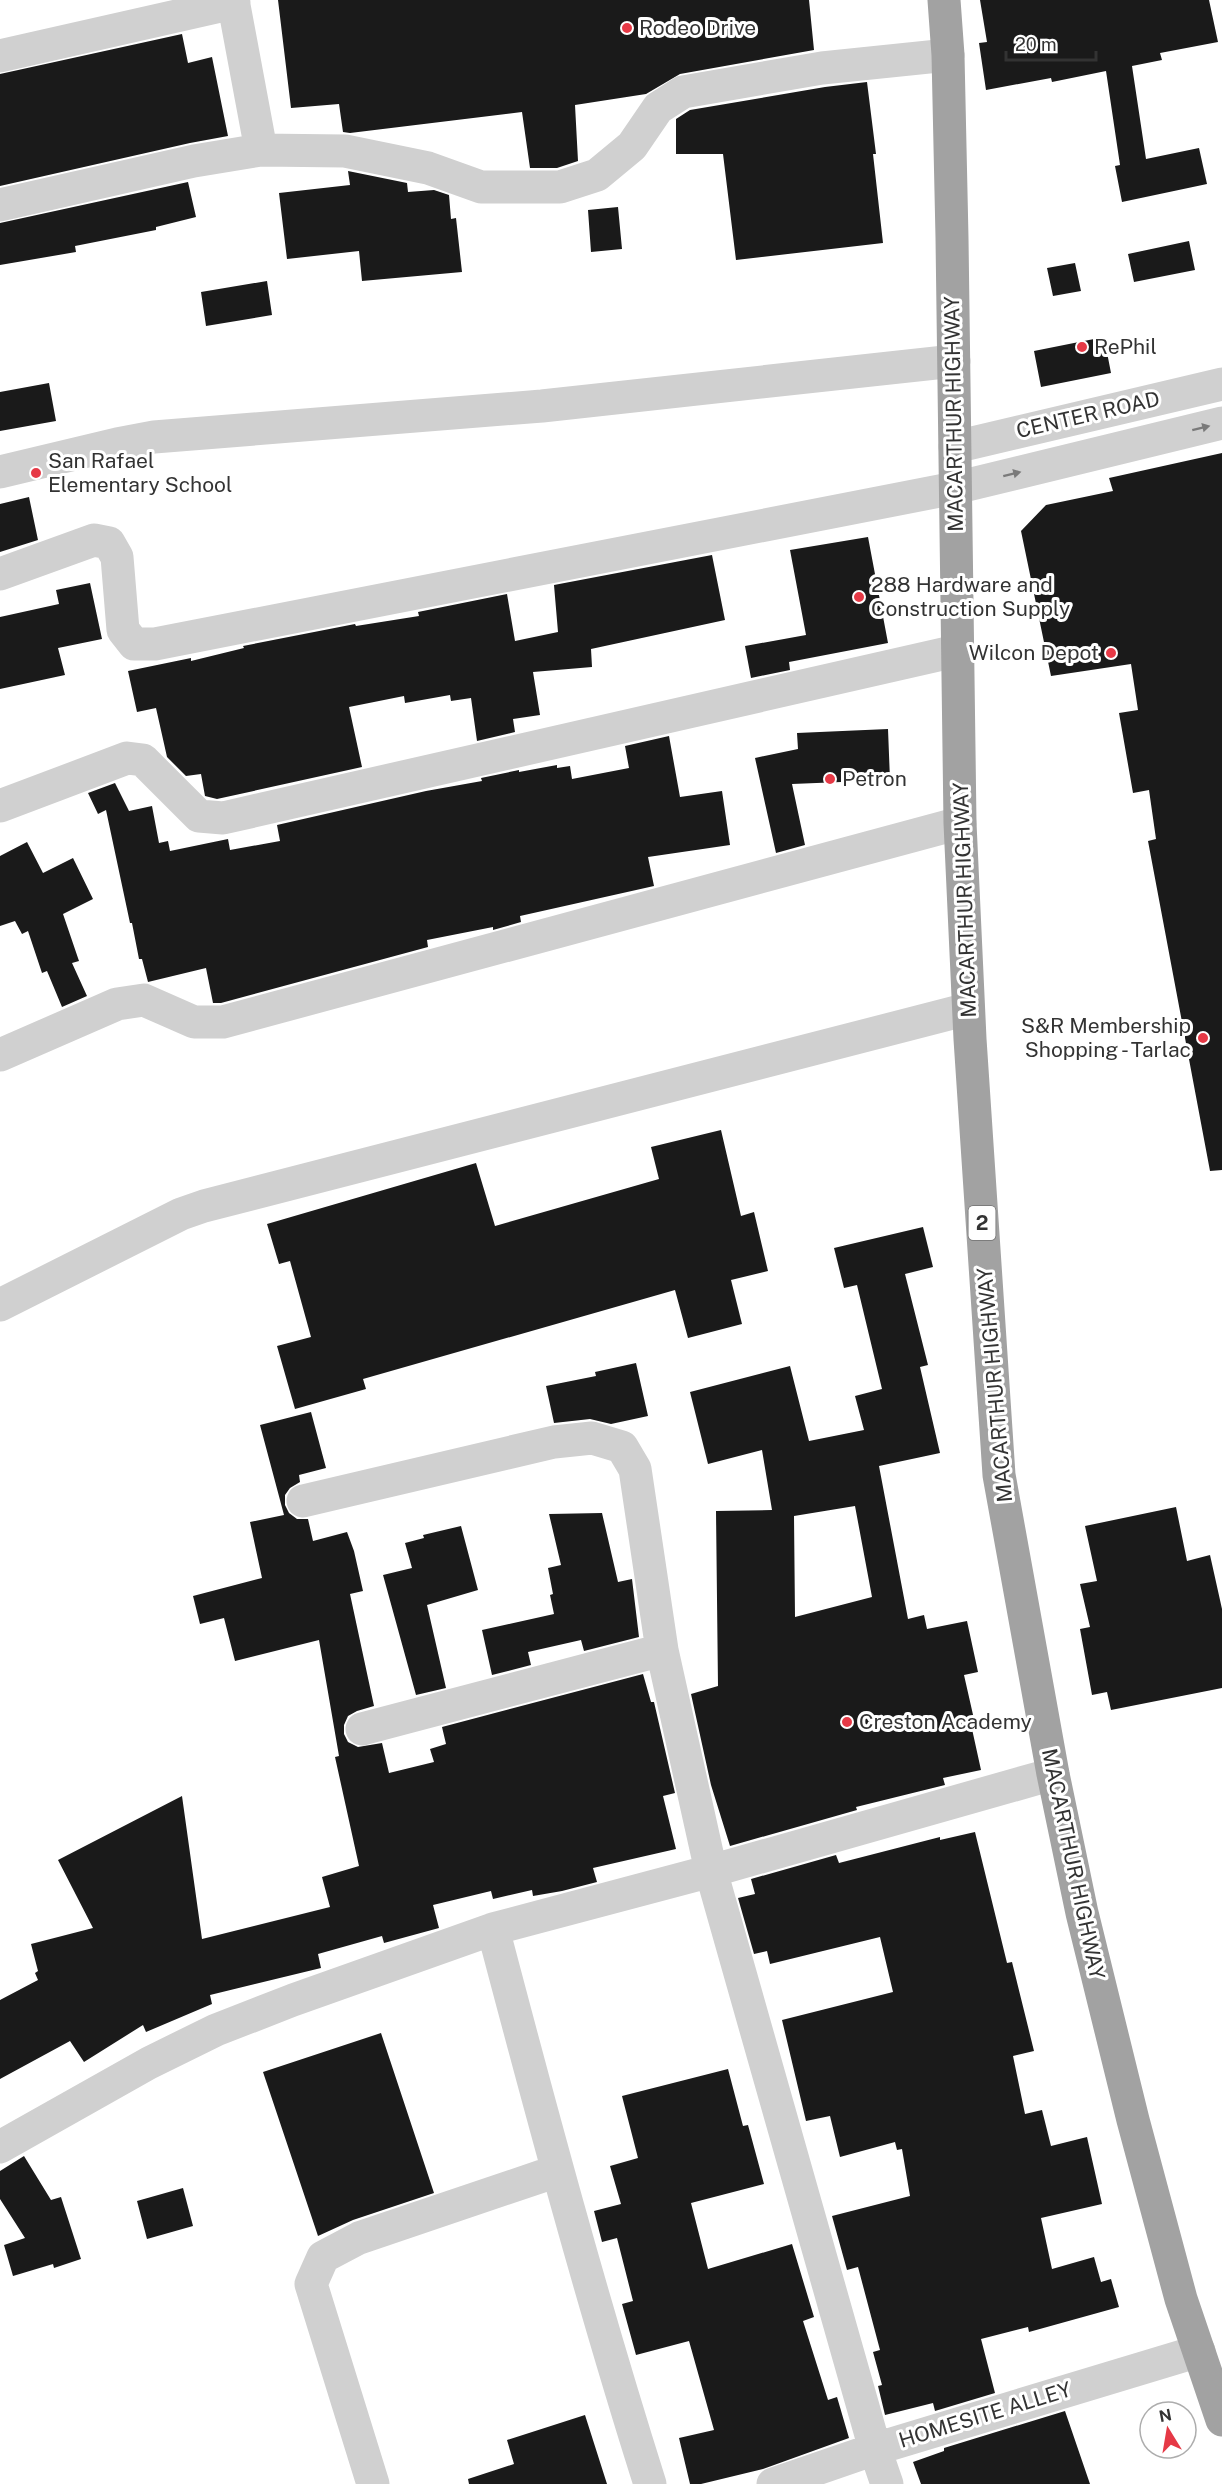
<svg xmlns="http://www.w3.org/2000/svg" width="1222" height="2484" font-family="'Public Sans',sans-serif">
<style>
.building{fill:#1a1a1a;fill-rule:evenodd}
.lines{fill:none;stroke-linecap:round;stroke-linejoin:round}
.minor{stroke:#d0d0d0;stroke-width:33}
.tertiary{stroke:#d0d0d0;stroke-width:33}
.trunk{stroke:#a2a2a2;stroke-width:33}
.oneway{fill:#7a7a7a}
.poi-dot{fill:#e63946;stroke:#fff;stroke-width:2}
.labels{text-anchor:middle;stroke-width:6;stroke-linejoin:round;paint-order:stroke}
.shield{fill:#fff;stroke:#707070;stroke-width:1.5}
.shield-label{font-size:20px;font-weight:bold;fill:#333}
.poi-label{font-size:21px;fill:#333;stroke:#fff;text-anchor:start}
.street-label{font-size:21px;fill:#333;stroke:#fff}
</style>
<rect width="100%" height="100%" fill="#fff"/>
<!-- building -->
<path class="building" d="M 278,0 L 809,0 L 814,50 L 680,74 L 646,94 L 575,105 L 578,161 L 557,168 L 530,168 L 522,112 L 350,133 L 343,132 L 339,104 L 291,108 Z
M 980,0 L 1209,0 L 1218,42 L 1160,53 L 1162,60 L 1132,66 L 1146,159 L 1199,148 L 1207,184 L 1122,202 L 1115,166 L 1120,165 L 1106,71 L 1052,82 L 1051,78 L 986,90 L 979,43 L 987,42 Z
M 182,34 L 188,63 L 212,57 L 228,136 L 190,143 L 0,186 L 0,74 Z
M 867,82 L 876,154 L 873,154 L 883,243 L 736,260 L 723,154 L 676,154 L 676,119 L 690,110 L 825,87 Z
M 348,171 L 407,183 L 408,192 L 434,190 L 449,195 L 451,219 L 456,218 L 462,272 L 362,281 L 359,251 L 287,259 L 279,193 L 350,185 Z
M 188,182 L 196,217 L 156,227 L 156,230 L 75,246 L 76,252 L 0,265 L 0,223 Z
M 618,207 L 622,249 L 591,252 L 588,210 Z
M 1189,241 L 1195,270 L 1134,282 L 1128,254 Z
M 1075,263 L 1081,291 L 1053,296 L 1047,268 Z
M 267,281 L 272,315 L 206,326 L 201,292 Z
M 1104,337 L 1111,373 L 1041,387 L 1034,351 Z
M 49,383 L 56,421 L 0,431 L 0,392 Z
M 1222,453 L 1222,1170 L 1210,1171 L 1148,841 L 1156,839 L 1149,790 L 1133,793 L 1119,713 L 1138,710 L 1131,664 L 1051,676 L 1021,531 L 1046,505 L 1113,491 L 1109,478 Z
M 29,497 L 38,540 L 0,552 L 0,504 Z
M 868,537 L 888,643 L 789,662 L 790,670 L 751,678 L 745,646 L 806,635 L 790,550 Z
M 712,555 L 725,620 L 591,649 L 592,667 L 533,672 L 540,715 L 513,719 L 515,732 L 477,741 L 471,698 L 451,701 L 450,695 L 405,703 L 404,696 L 349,707 L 362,767 L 217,799 L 205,796 L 201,774 L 186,776 L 167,757 L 156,708 L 137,712 L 128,671 L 191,658 L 191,661 L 244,648 L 243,646 L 355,624 L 356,626 L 419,616 L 418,612 L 507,594 L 515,641 L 558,632 L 554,585 Z
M 90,583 L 102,639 L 58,648 L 65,675 L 0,689 L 0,617 L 59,604 L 56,590 Z
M 888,729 L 890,780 L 792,784 L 805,845 L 776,853 L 755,758 L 798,749 L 797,733 Z
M 669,736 L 680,797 L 722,791 L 730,845 L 648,857 L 654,886 L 520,916 L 521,922 L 493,930 L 493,927 L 427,940 L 428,947 L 221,1003 L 213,1003 L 206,968 L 148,982 L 142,959 L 139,959 L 132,923 L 130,923 L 106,810 L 98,814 L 88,793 L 115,783 L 129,811 L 152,806 L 159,843 L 168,841 L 170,851 L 228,839 L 230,850 L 280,841 L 277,825 L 426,791 L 482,781 L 481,778 L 519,770 L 519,772 L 557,765 L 557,768 L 570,766 L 572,779 L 629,768 L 625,746 Z
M 27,842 L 43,873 L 73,858 L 93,899 L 63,914 L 79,961 L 72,963 L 87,996 L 62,1007 L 47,971 L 42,973 L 28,931 L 22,934 L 15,921 L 0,926 L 0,856 Z
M 721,1130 L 741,1216 L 754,1212 L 768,1271 L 731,1280 L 742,1324 L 688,1338 L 675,1290 L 363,1379 L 366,1389 L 295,1409 L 277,1346 L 311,1337 L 290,1261 L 279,1264 L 267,1224 L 476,1163 L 495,1226 L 659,1179 L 651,1147 Z
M 923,1227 L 933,1267 L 905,1274 L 928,1365 L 920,1367 L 940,1453 L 879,1466 L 908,1619 L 924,1615 L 927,1629 L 967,1621 L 978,1672 L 964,1675 L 976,1728 L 972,1729 L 981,1770 L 943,1778 L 945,1785 L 856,1807 L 857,1810 L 730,1846 L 711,1785 L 691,1694 L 718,1686 L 716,1511 L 772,1510 L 762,1450 L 708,1464 L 690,1392 L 790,1366 L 809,1441 L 864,1430 L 855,1396 L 882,1389 L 857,1285 L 844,1288 L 834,1248 ZM 855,1506 L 872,1597 L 795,1617 L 794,1516 Z
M 636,1363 L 648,1416 L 611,1424 L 590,1419 L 554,1423 L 546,1386 L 596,1376 L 595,1372 Z
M 311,1412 L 326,1468 L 299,1475 L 300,1482 L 290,1488 L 285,1495 L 285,1505 L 289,1513 L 297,1519 L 308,1519 L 313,1541 L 347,1532 L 354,1551 L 363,1591 L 350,1594 L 374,1706 L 357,1711 L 348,1716 L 344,1725 L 344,1734 L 348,1742 L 358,1747 L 382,1743 L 389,1773 L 434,1762 L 430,1749 L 446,1744 L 442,1727 L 643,1674 L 651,1702 L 654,1702 L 675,1793 L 663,1796 L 676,1849 L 593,1868 L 597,1882 L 562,1891 L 533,1896 L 532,1890 L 493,1899 L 491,1891 L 433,1905 L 439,1928 L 384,1943 L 382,1936 L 318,1954 L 321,1968 L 210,1995 L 212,2004 L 146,2032 L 143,2025 L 84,2062 L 70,2041 L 0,2079 L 0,2000 L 38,1980 L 35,1973 L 38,1971 L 31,1944 L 93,1928 L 58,1860 L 182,1796 L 202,1939 L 330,1907 L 322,1877 L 359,1866 L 335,1757 L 339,1756 L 319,1640 L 235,1661 L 224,1618 L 200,1624 L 193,1596 L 262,1578 L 250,1522 L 284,1515 L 260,1425 Z
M 1176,1507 L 1187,1561 L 1210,1555 L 1222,1609 L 1222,1688 L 1111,1710 L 1107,1692 L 1092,1695 L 1080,1629 L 1090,1627 L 1080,1584 L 1097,1581 L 1085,1526 Z
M 602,1513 L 618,1582 L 632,1579 L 639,1637 L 584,1651 L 581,1640 L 528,1652 L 531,1665 L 492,1675 L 482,1630 L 554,1614 L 550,1595 L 553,1594 L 548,1568 L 561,1565 L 549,1514 Z
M 461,1526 L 478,1590 L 427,1605 L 446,1688 L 416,1695 L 383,1575 L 412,1568 L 405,1543 L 424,1538 L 423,1535 Z
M 975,1832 L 1007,1963 L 1012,1962 L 1034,2051 L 1013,2056 L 1025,2114 L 1042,2110 L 1051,2146 L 1087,2137 L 1102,2204 L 1041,2218 L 1052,2269 L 1094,2257 L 1101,2282 L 1111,2279 L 1119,2307 L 1029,2332 L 1028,2327 L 981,2339 L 995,2393 L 935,2411 L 933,2403 L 885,2415 L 878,2386 L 882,2385 L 873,2352 L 880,2350 L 858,2267 L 847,2270 L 832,2216 L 910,2196 L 902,2149 L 897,2150 L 895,2142 L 840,2157 L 830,2116 L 806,2121 L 782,2020 L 893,1992 L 880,1937 L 770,1964 L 767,1951 L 754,1954 L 738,1898 L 755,1894 L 751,1879 L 836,1855 L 839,1863 L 940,1837 L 940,1840 Z
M 381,2033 L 434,2193 L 353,2220 L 318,2236 L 263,2072 Z
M 728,2069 L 743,2126 L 748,2125 L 764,2184 L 691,2203 L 708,2269 L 792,2244 L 814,2317 L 803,2321 L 828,2400 L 837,2397 L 849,2438 L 763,2469 L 701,2484 L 690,2484 L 679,2438 L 714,2430 L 689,2341 L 636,2355 L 622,2304 L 633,2301 L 617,2238 L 602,2242 L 594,2211 L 621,2204 L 610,2166 L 638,2158 L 622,2096 Z
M 24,2156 L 51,2200 L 61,2197 L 81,2259 L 54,2268 L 53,2264 L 13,2276 L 4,2245 L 25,2238 L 0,2199 L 0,2171 Z
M 183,2188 L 193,2226 L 147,2239 L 137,2201 Z
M 1065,2411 L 1090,2484 L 921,2484 L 913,2462 L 944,2451 L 944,2448 Z
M 585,2415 L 607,2484 L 469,2484 L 468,2479 L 514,2464 L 507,2440 Z"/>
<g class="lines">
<!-- minor -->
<path class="minor" d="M 233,0 L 261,150
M 0,56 L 234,3
M 0,205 L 194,161 L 261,150 L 345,151 L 428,168 L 481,187 L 560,187 L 597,175 L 632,146 L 658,108 L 683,92 L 822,68 L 948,55
M 955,447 L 1222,384
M 0,472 L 117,444 L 154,437 L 542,406 L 954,361
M 0,574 L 94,540 L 109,543 L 117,557 L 123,630 L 134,644 L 155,644 L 955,488 L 1222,423
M 0,1055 L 117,1004 L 144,1000 L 194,1022 L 223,1022 L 960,823
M 0,1305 L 181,1214 L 204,1206 L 968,1009
M 303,1501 L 554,1442 L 592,1438 L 622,1447 L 635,1469 L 662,1650 L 711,1871 L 875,2449 L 887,2484
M 362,1729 L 662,1650
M 493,1929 C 542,2115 592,2301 650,2484
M 0,2147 L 149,2063 L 216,2030 L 293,2000 L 493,1929 L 711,1871 L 1053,1774
M 373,2484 L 311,2284 L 323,2257 L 359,2238 L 557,2171
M 773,2484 L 875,2449 L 1199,2351"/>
<!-- tertiary -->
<path class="tertiary" d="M 0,806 L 127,758 L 143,760 L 199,816 L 223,818 L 956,651"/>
<!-- trunk -->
<path class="trunk" d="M 944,0 L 948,55 L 952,238 L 960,823 L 970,1039 L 999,1475 L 1053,1774 L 1082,1913 L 1133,2120 L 1181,2299 L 1222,2420"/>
</g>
<!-- one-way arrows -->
<defs><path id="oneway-solid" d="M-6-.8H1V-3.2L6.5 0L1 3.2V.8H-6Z" transform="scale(1.5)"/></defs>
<g class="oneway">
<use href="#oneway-solid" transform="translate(1201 428) rotate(-14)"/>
<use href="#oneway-solid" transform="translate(1012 474) rotate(-14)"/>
</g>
<!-- markers -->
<g class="poi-dot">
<circle cx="627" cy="28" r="6"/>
<circle cx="1082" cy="347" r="6"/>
<circle cx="36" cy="473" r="6"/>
<circle cx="859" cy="597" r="6"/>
<circle cx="1111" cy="653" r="6"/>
<circle cx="830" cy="779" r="6"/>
<circle cx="1203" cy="1038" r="6"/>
<circle cx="847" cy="1722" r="6"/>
</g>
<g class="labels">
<!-- shield labels -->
<rect class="shield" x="968.5" y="1206" width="27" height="34" rx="4.5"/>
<g class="shield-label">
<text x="982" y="1230">2</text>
</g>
<!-- poi labels -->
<g class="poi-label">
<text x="639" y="35">Rodeo Drive</text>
<text x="1094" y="354">RePhil</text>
<text x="48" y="468">San Rafael<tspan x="48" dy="24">Elementary School</tspan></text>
<text x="871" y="592">288 Hardware and<tspan x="871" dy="24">Construction Supply</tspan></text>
<text x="1099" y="660" text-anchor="end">Wilcon Depot</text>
<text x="842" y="786">Petron</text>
<text x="1191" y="1033" text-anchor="end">S&amp;R Membership<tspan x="1191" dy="24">Shopping - Tarlac</tspan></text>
<text x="859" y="1729">Creston Academy</text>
</g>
<!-- street labels -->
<g class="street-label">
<text transform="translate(954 414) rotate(-91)" y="7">MACARTHUR HIGHWAY</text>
<text transform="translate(1088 415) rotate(-13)" y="7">CENTER ROAD</text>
<text transform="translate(965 900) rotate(-92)" y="7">MACARTHUR HIGHWAY</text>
<text transform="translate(995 1385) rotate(-95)" y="7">MACARTHUR HIGHWAY</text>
<text transform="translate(1073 1864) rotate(78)" y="7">MACARTHUR HIGHWAY</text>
<text transform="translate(985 2415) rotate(-17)" y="7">HOMESITE ALLEY</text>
</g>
</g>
<!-- north arrow -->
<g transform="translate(1168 2430) rotate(349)"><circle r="28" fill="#ffffff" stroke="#adadad" stroke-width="1.5"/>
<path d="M0-4.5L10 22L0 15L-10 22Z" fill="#e63946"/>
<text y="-9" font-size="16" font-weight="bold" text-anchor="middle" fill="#333333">N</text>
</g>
<!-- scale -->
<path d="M1006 51v9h90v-9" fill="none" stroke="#333333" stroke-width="3"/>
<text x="1015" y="51" font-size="18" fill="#333333" stroke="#ffffff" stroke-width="4.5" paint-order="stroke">20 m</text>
</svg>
